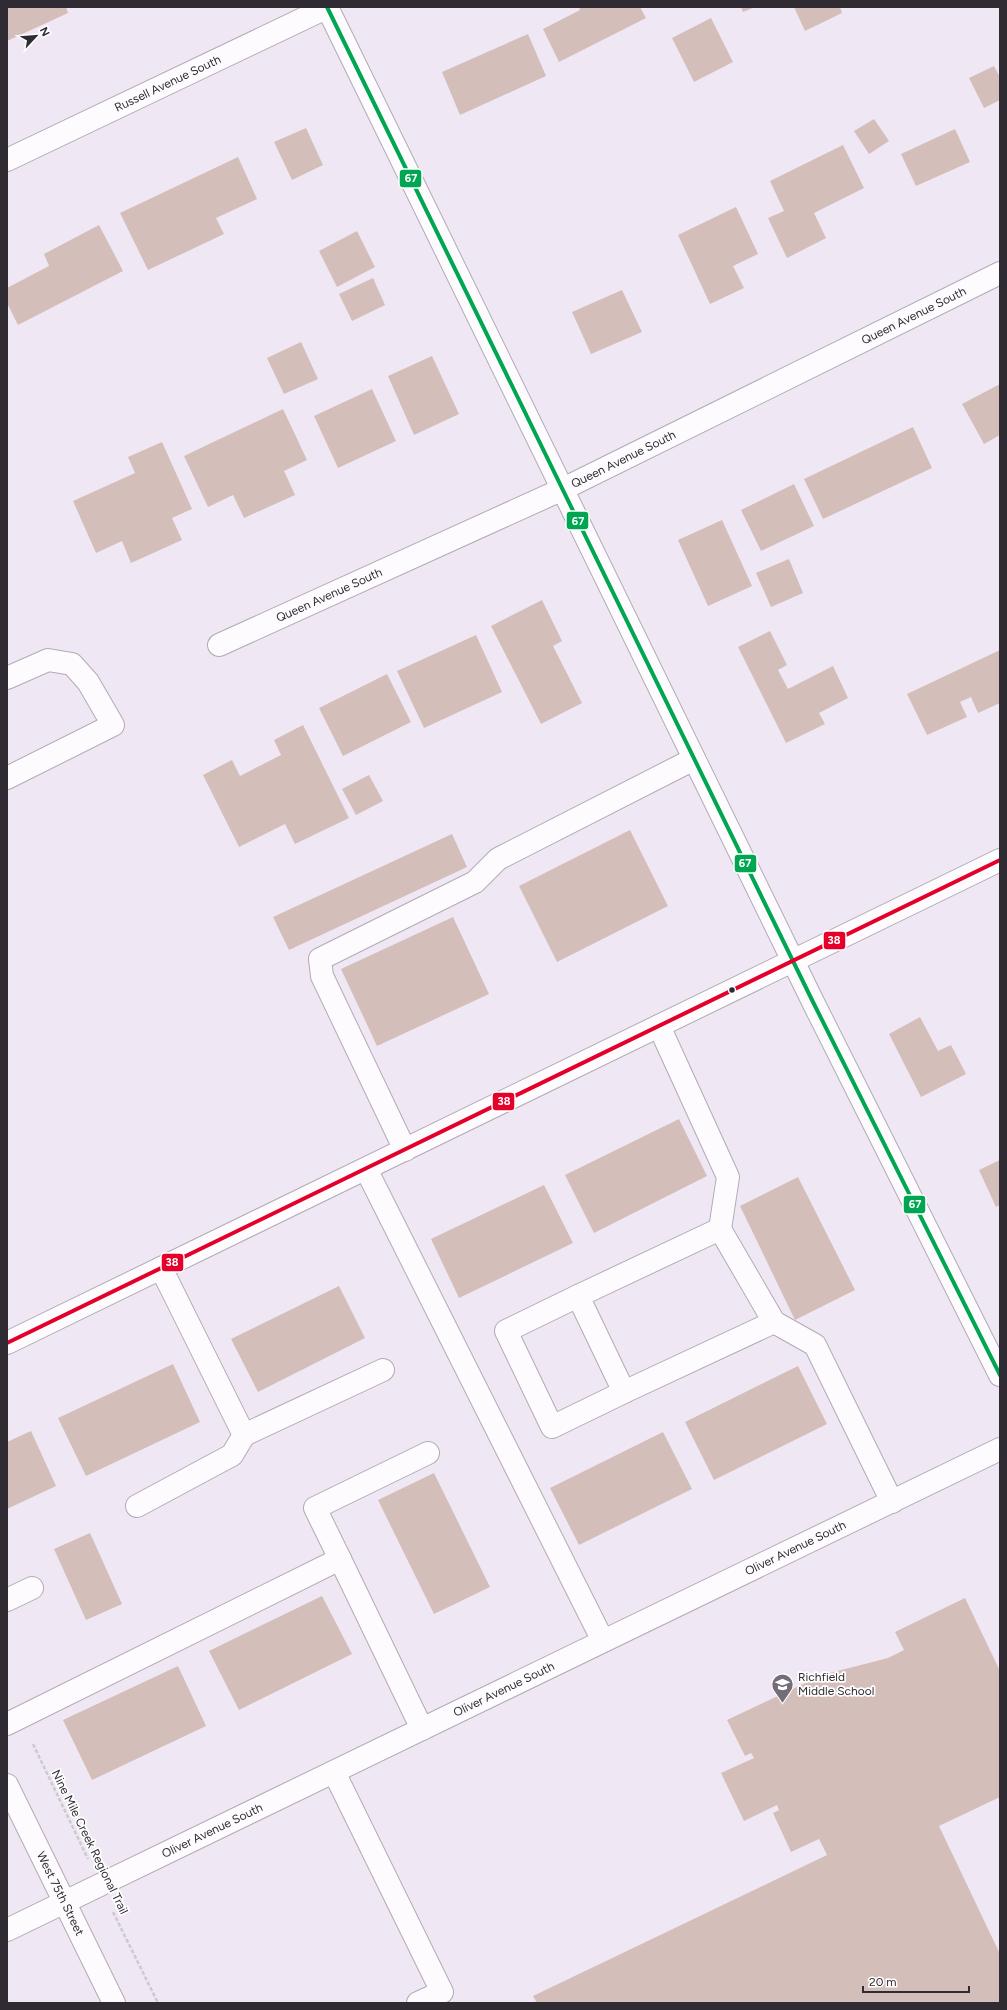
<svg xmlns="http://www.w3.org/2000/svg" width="1007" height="2010" font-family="Figtree,sans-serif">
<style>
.building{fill:#d4beba}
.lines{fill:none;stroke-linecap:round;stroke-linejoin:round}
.minor-casing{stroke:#b1abb5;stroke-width:24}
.major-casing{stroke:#b1abb5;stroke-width:24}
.path{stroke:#cdcacf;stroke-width:2.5;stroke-dasharray:4 2;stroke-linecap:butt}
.minor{stroke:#fdfbfd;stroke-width:22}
.major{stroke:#fdfbfd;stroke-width:22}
.bus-1-casing{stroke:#fff;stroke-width:7}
.bus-2-casing{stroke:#fff;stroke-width:7}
.bus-1{stroke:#00a651;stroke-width:4}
.bus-2{stroke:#e4002b;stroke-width:4}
.bus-dot{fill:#302b33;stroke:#fff;stroke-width:1.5}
.labels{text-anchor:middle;stroke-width:3.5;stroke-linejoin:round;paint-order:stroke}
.street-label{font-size:12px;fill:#302b33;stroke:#fff}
.poi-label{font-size:12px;fill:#302b33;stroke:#fff;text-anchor:start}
.line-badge{stroke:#fff;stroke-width:1.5}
.badge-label{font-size:11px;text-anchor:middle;font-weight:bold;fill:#fff}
</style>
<rect width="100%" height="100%" fill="#f0e7f4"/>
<!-- building -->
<path class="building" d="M 7,7 L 66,7 L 68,13 L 7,41 Z
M 579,7 L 640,7 L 646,18 L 559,62 L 543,29 L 580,10 Z
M 741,7 L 755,7 L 743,12 Z
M 794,7 L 840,7 L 842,13 L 805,31 Z
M 711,18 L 733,62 L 694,82 L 672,38 Z
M 528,34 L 546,76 L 460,115 L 442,72 Z
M 994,66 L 1000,77 L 1000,100 L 984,108 L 969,78 Z
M 874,119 L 889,141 L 869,154 L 854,131 Z
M 306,128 L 323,165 L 292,180 L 274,142 Z
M 955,129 L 970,162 L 916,186 L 901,154 Z
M 843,145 L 864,188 L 814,213 L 826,238 L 787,258 L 768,218 L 784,211 L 770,181 Z
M 238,157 L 257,199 L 216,218 L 224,234 L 148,270 L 120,213 Z
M 736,207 L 758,254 L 733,266 L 744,288 L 710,304 L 678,235 Z
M 99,225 L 123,271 L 18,325 L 7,303 L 7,288 L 49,266 L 44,254 Z
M 357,231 L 375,267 L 337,287 L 319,251 Z
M 373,278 L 385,305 L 352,321 L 339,294 Z
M 622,290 L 642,332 L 591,354 L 572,312 Z
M 301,342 L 318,379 L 284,394 L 267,358 Z
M 432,356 L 459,414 L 414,435 L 388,376 Z
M 1000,384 L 1000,435 L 984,444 L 962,404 Z
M 372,389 L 396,441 L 338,468 L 314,416 Z
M 283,409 L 307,460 L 284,471 L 295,495 L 244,518 L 233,495 L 208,507 L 184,456 Z
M 913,427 L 932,468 L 823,519 L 804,479 Z
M 162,442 L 192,509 L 172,518 L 182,540 L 131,563 L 122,541 L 96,553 L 73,501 L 135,473 L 128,457 Z
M 794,484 L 814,526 L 761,551 L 741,510 Z
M 722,520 L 752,586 L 708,606 L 678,540 Z
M 789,559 L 803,593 L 771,607 L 756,573 Z
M 542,600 L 562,641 L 553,646 L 582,703 L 541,724 L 491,626 Z
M 770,631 L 787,665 L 778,670 L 788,689 L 833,666 L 848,698 L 819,713 L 825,724 L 786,743 L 738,647 Z
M 476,635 L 502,692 L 424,728 L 397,671 Z
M 1000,650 L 1000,703 L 978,713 L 971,697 L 960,702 L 967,717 L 927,735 L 907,694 Z
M 387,674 L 411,722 L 343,756 L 319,708 Z
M 303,725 L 349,818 L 295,844 L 285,824 L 239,847 L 203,775 L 232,760 L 240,776 L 281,755 L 274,740 Z
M 369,775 L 383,801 L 356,815 L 342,789 Z
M 630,830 L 668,906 L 557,962 L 519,886 Z
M 452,834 L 467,867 L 289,950 L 273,917 Z
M 453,917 L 489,994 L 377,1046 L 341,969 Z
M 920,1017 L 938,1051 L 951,1045 L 966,1074 L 921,1097 L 889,1034 Z
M 679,1119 L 707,1176 L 594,1233 L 565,1175 Z
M 1000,1160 L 1000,1205 L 996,1207 L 979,1170 Z
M 798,1177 L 855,1290 L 795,1320 L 740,1206 Z
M 544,1185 L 573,1243 L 459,1298 L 431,1239 Z
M 339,1286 L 365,1338 L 258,1392 L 231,1339 Z
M 173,1364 L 200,1422 L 86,1476 L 58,1418 Z
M 798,1366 L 827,1424 L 714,1480 L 685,1422 Z
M 31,1431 L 56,1486 L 7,1509 L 7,1442 Z
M 663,1432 L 692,1489 L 579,1545 L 550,1488 Z
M 434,1473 L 490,1587 L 434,1614 L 378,1500 Z
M 90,1533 L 122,1604 L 86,1620 L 54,1549 Z
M 322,1596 L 352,1654 L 239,1710 L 209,1651 Z
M 965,1598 L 1000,1671 L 1000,1797 L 939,1826 L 1000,1954 L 1000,2003 L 537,2003 L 533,1996 L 827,1855 L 819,1839 L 791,1852 L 773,1813 L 779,1810 L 777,1805 L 744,1821 L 721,1773 L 754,1758 L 751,1753 L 745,1756 L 727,1720 L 822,1675 L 888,1658 L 904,1650 L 895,1632 Z
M 178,1666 L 206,1726 L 92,1780 L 63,1720 Z"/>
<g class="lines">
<defs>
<g id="minor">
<path d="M 327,7 L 813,1002 L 1000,1375"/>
<path id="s1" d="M 7,160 L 328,7"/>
<path id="s2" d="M 219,645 L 563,489 L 1000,273"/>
<path d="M 7,678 L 48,660 L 72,664 L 88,682 L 113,725 L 7,778"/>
<path d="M 659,1026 L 728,1177 L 720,1229 L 578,1296 L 624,1392 L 774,1322"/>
<path d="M 405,1150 L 322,976 L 320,959 L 475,882 L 498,859 L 694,759"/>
<path d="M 366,1169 L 603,1641"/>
<path d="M 720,1229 L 774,1322 L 815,1345 L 892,1502"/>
<path d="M 161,1268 L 244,1435 L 383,1370"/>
<path d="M 578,1296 L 506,1331 L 552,1427 L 624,1392"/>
<path d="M 137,1506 L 232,1455 L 244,1435"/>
<path d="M 340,1559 L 315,1508 L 428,1453"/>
<path d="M 7,1600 L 32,1588"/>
<path d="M 7,1724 L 340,1559 L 422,1729"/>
<path d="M 334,1772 L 442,1992 L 418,2003"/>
<path id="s3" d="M 7,1785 L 114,2003"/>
<path id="s4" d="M 7,1930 L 1000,1449"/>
</g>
<path id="major" d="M 7,1343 L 1000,860"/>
</defs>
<!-- minor casing -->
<use href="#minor" class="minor-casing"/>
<!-- major casing -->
<use href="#major" class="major-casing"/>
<!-- path -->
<path class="path" d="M 33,1744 L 88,1859
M 113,1912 L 158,2003"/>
<!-- minor -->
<use href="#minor" class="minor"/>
<!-- major -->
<use href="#major" class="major"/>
<defs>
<path id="bus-1" d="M 327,7 L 813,1002 L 1000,1375"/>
<path id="bus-2" d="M 7,1343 L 1000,860"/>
</defs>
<!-- bus-1 casing -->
<use href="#bus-1" class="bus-1-casing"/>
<!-- bus-2 casing -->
<use href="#bus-2" class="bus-2-casing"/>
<!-- bus-1 -->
<use href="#bus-1" class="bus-1"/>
<!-- bus-2 -->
<use href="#bus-2" class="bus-2"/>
</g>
<!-- icons -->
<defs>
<symbol id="school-pin" viewBox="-11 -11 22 30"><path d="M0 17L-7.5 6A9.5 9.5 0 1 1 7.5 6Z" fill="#736d77" stroke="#fff"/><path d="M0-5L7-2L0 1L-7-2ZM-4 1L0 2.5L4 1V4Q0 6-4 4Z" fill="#fff"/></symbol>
</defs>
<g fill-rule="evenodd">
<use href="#school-pin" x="770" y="1672" width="25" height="34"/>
</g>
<!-- markers -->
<circle class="bus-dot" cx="732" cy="990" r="3.5"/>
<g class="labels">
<!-- street labels -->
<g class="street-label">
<text dy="4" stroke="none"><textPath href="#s1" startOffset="178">Russell Avenue South</textPath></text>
<text dy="4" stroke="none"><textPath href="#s2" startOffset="769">Queen Avenue South</textPath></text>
<text dy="4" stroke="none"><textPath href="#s2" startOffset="445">Queen Avenue South</textPath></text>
<text dy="4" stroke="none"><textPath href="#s2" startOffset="121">Queen Avenue South</textPath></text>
<text dy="4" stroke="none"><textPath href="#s4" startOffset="876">Oliver Avenue South</textPath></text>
<text dy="4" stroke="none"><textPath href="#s4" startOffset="552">Oliver Avenue South</textPath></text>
<text dy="4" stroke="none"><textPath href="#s4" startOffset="228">Oliver Avenue South</textPath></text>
<text transform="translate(90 1842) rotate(64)" y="4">Nine Mile Creek Regional Trail</text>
<text dy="4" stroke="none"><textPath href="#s3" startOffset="121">West 75th Street</textPath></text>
</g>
<!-- poi labels -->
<g class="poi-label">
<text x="798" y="1681">Richfield<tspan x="798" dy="14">Middle School</tspan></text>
</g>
</g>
<g class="line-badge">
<rect x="399" y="169" width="23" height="19" rx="4" fill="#00a651"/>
<rect x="566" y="511" width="23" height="19" rx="4" fill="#00a651"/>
<rect x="734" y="854" width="23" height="19" rx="4" fill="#00a651"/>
<rect x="823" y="931" width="23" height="19" rx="4" fill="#e4002b"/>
<rect x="492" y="1092" width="23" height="19" rx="4" fill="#e4002b"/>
<rect x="903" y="1195" width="23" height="19" rx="4" fill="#00a651"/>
<rect x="161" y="1253" width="23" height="19" rx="4" fill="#e4002b"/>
</g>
<g class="badge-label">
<text x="411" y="182">67</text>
<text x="578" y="525">67</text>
<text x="745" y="867">67</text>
<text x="834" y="944">38</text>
<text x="504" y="1105">38</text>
<text x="915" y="1208">67</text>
<text x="172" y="1266">38</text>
</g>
<!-- border -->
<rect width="1007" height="2010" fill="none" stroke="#302b33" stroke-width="16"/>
<!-- north arrow -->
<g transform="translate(36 36) rotate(64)" stroke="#ffffff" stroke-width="3" paint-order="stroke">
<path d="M0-3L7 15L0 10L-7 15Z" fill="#302b33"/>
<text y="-6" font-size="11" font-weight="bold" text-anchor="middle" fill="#302b33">N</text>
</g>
<!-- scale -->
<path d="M863 1986v6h106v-6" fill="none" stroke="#302b33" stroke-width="2"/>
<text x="869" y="1986" font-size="12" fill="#302b33" stroke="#ffffff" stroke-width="3" paint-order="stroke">20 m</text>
</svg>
